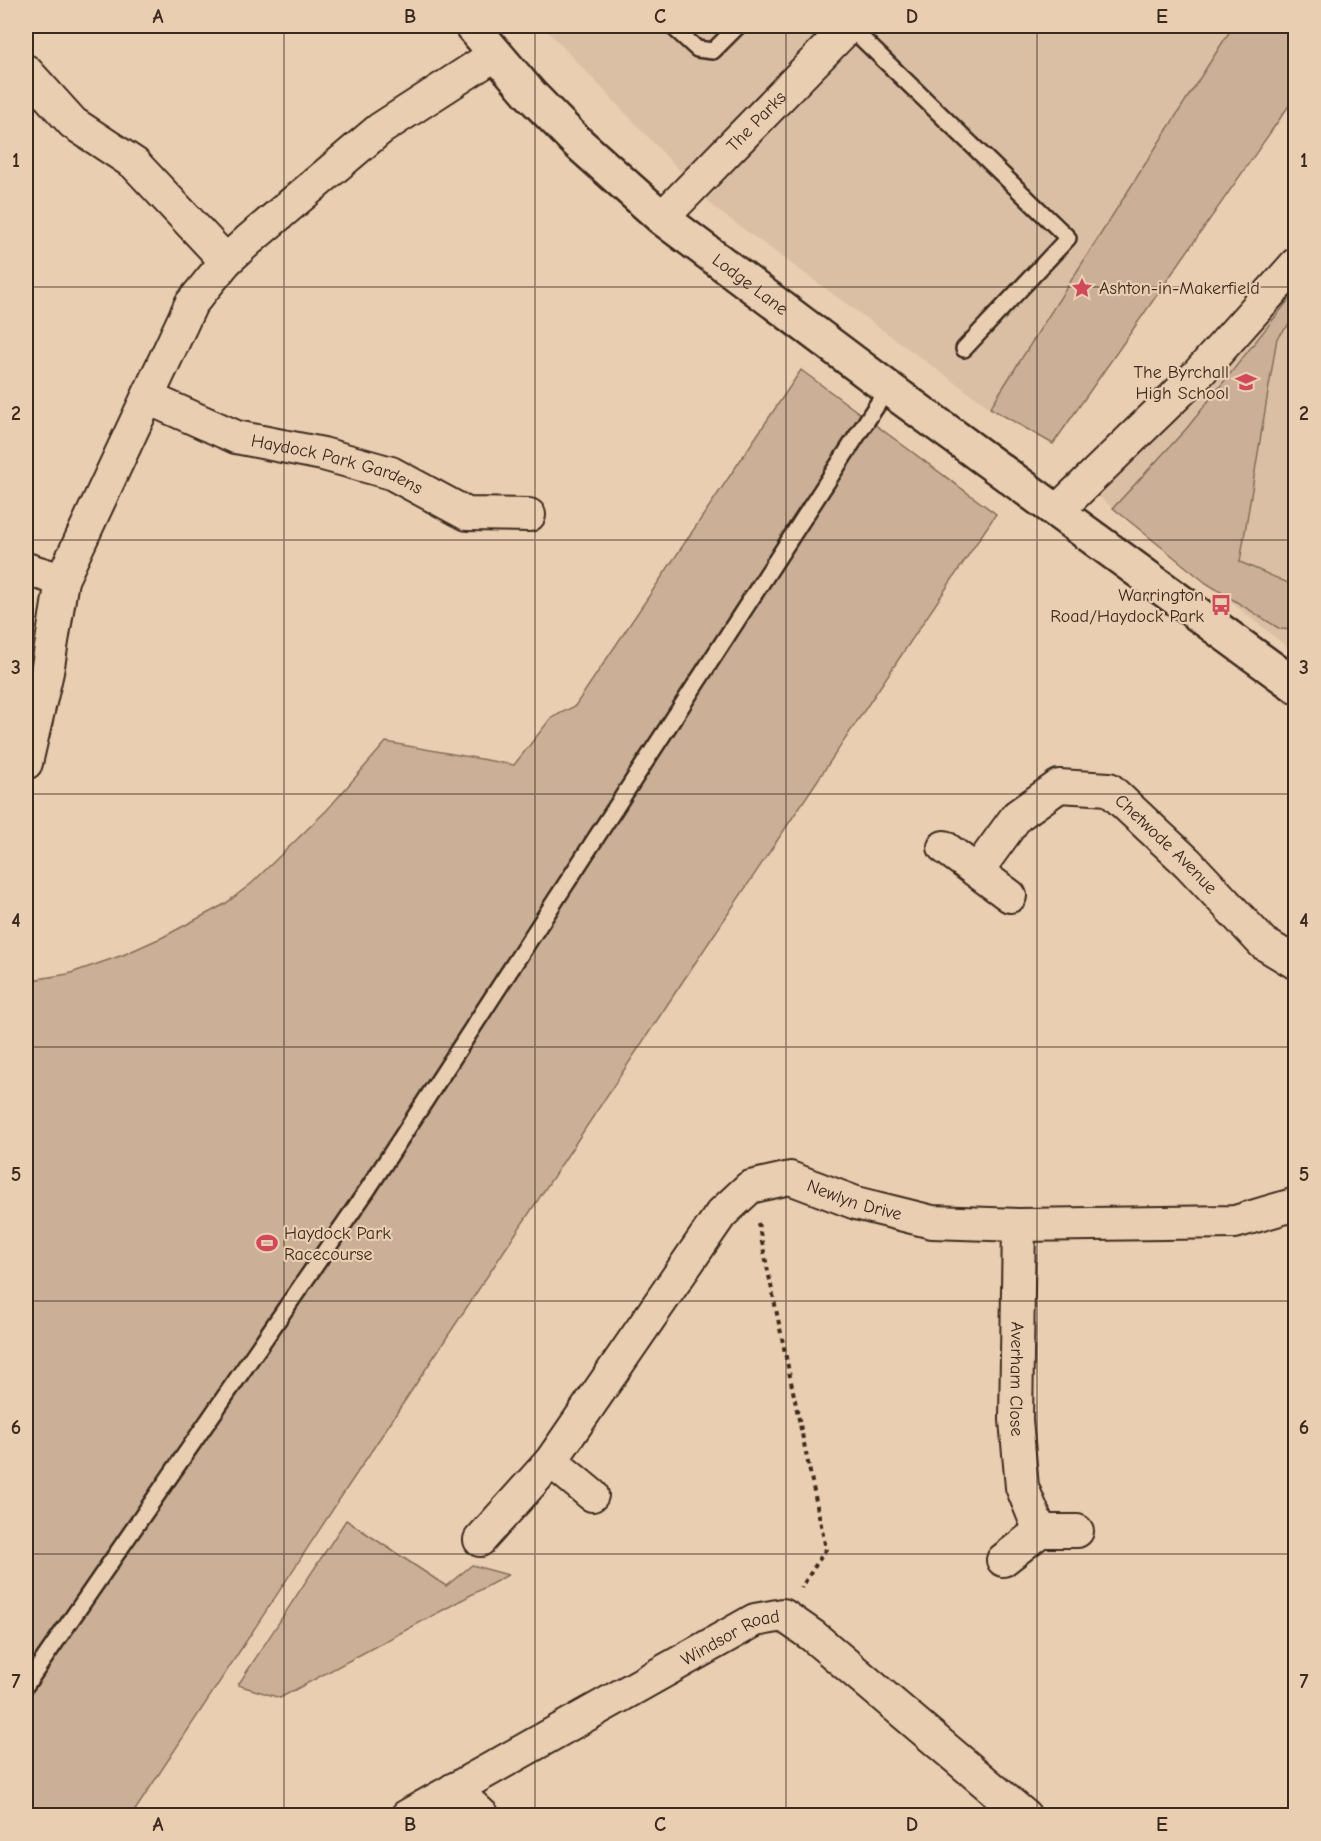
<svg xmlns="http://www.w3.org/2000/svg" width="1321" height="1841" font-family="'Comic Neue',sans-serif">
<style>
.built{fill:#dabfa4}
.green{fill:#cbb097;stroke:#836d5a;stroke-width:1.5}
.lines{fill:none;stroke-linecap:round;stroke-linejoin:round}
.lane-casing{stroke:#3b2a1e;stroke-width:20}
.street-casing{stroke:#3b2a1e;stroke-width:36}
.primary-casing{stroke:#3b2a1e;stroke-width:38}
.path{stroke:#3b2a1e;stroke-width:4;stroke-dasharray:4.5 4.5;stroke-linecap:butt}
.lane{stroke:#eaceb1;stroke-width:15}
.street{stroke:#eaceb1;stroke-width:32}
.primary{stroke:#eaceb1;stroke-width:33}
.grid{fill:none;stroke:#3b2a1e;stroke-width:1.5;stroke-opacity:0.55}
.labels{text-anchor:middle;stroke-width:4.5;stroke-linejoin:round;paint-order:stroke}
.street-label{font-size:18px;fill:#3b2a1e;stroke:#eaceb1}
.poi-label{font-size:18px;fill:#3b2a1e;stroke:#eaceb1;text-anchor:start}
.neatline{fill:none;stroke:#3b2a1e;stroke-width:2}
.grid-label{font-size:20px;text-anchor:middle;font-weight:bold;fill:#3b2a1e}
</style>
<rect width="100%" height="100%" fill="#eaceb1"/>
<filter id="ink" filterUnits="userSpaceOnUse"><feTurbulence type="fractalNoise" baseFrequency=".0167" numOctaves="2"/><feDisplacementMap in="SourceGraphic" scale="12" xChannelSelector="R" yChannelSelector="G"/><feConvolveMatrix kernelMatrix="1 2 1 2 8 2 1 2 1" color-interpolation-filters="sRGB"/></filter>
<g filter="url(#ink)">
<!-- built -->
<path class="built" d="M 543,26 L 1233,26 L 990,408 L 716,209 Z
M 1295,268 L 1295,653 L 1098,496 Z"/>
<!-- green -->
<path class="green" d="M 1233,26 L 1295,26 L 1295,97 L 1053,444 L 990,408 Z
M 1295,292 L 1295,318 L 1277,338 L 1240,562 L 1295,586 L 1295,627 L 1293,630 L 1280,629 L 1206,583 L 1113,508 L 1187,428 Z
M 801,370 L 996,514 L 679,987 L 339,1500 L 132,1815 L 26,1816 L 26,981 L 68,974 L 123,955 L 163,937 L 225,904 L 252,883 L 327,810 L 386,742 L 514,765 L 551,718 L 575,706 Z
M 346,1520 L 446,1586 L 472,1565 L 508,1575 L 280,1698 L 238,1685 Z"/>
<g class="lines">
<defs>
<path id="lane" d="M 672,26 L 697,49 L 713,51 L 738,26
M 849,26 L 1068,238 L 964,349
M 26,1685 L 368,1189 L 888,388"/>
<g id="street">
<path d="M 26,71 L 73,123 L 135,164 L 226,261"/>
<path id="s1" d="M 662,218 L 849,26"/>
<path id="s2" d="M 148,398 L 236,437 L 323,454 L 391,473 L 467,514 L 529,515"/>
<path d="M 1057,511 L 1197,375 L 1296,264"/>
<path d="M 26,569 L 62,580"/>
<path d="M 26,763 L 47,672 L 62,580 L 191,304 L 226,261 L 249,240 L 380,129 L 496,54"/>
<path d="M 944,847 L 1010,896"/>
<path id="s3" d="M 977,871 L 1017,816 L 1059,786 L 1109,789 L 1188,863 L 1263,943 L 1296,963"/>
<path id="s4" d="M 1019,1225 L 1016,1420 L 1022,1487 L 1040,1531"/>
<path d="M 551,1461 L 592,1495"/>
<path id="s5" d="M 480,1540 L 551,1461 L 721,1214 L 750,1187 L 790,1178 L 856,1203 L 932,1222 L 1019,1225 L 1235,1222 L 1296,1204"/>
<path d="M 1003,1560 L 1040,1531 L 1077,1531"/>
<path d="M 454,1789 L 483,1816"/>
<path id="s6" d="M 407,1816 L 755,1620 L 783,1615 L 813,1636 L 1025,1816"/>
</g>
<g id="primary">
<path id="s7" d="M 472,26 L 530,94 L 576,141 L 662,218 L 888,388 L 1296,686"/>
</g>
</defs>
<!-- lane casing -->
<use href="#lane" class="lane-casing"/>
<!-- street casing -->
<use href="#street" class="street-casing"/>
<!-- primary casing -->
<use href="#primary" class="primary-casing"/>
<!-- path -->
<path class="path" d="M 758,1223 L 826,1549 L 801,1588"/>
<!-- lane -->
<use href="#lane" class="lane"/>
<!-- street -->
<use href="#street" class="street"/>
<!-- primary -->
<use href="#primary" class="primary"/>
</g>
</g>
<!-- grid -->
<path class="grid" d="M 284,26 L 284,1816M 535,26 L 535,1816M 786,26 L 786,1816M 1037,26 L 1037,1816M 26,287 L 1296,287M 26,540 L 1296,540M 26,794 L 1296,794M 26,1047 L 1296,1047M 26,1301 L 1296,1301M 26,1554 L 1296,1554"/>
<!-- icons -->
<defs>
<symbol id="sight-bare" viewBox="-9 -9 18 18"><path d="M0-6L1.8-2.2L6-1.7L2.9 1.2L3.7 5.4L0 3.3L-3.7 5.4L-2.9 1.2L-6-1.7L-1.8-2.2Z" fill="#d1495b" stroke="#eaceb1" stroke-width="2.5" paint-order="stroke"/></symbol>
<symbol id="school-bare" viewBox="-9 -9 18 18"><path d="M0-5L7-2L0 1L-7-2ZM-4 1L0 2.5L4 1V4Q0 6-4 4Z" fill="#d1495b" stroke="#eaceb1" stroke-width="2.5" paint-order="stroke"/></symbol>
<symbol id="bus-bare" viewBox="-9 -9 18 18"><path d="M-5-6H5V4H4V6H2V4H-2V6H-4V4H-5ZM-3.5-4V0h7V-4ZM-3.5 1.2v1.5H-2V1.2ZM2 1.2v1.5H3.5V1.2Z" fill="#d1495b" stroke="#eaceb1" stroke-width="2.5" paint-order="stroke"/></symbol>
<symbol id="stadium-bare" viewBox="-9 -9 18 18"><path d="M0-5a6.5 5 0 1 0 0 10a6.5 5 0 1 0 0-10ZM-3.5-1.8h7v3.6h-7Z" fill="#d1495b" stroke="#eaceb1" stroke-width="2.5" paint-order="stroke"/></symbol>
</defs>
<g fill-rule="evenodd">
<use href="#sight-bare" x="1067" y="273" width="30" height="30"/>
<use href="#school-bare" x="1231" y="367" width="30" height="30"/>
<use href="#bus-bare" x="1206" y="590" width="30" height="30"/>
<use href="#stadium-bare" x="252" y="1228" width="30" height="30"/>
</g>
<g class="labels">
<!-- street labels -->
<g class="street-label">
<text dy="6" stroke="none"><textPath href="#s1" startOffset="135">The Parks</textPath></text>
<text dy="6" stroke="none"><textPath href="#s7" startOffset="381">Lodge Lane</textPath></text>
<text dy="6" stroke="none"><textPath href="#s2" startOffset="201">Haydock Park Gardens</textPath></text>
<text dy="6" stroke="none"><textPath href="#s3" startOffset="249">Chetwode Avenue</textPath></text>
<text dy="6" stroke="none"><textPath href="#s5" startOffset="555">Newlyn Drive</textPath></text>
<text dy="6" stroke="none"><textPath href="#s4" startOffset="154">Averham Close</textPath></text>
<text dy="6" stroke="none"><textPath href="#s6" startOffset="370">Windsor Road</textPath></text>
</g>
<!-- poi labels -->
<g class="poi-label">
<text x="1099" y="294">Ashton-in-Makerfield</text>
<text x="1229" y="378" text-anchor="end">The Byrchall<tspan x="1229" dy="21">High School</tspan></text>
<text x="1204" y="601" text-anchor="end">Warrington<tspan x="1204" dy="21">Road/Haydock Park</tspan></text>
<text x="284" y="1239">Haydock Park<tspan x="284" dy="21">Racecourse</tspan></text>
</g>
</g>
<!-- margin -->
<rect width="1321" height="1841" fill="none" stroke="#eaceb1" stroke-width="66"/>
<rect x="33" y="33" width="1255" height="1775" class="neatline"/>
<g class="grid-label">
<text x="158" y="23">A</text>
<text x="410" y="23">B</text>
<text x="660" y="23">C</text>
<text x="912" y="23">D</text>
<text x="1162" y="23">E</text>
<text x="16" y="167">1</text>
<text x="1304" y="167">1</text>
<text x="16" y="420">2</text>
<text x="1304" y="420">2</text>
<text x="16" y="674">3</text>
<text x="1304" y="674">3</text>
<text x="16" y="927">4</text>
<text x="1304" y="927">4</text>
<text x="16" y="1181">5</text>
<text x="1304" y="1181">5</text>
<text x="16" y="1434">6</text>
<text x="1304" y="1434">6</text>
<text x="16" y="1688">7</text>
<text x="1304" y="1688">7</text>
<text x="158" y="1831">A</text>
<text x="410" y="1831">B</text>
<text x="660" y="1831">C</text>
<text x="912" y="1831">D</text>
<text x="1162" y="1831">E</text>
</g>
</svg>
